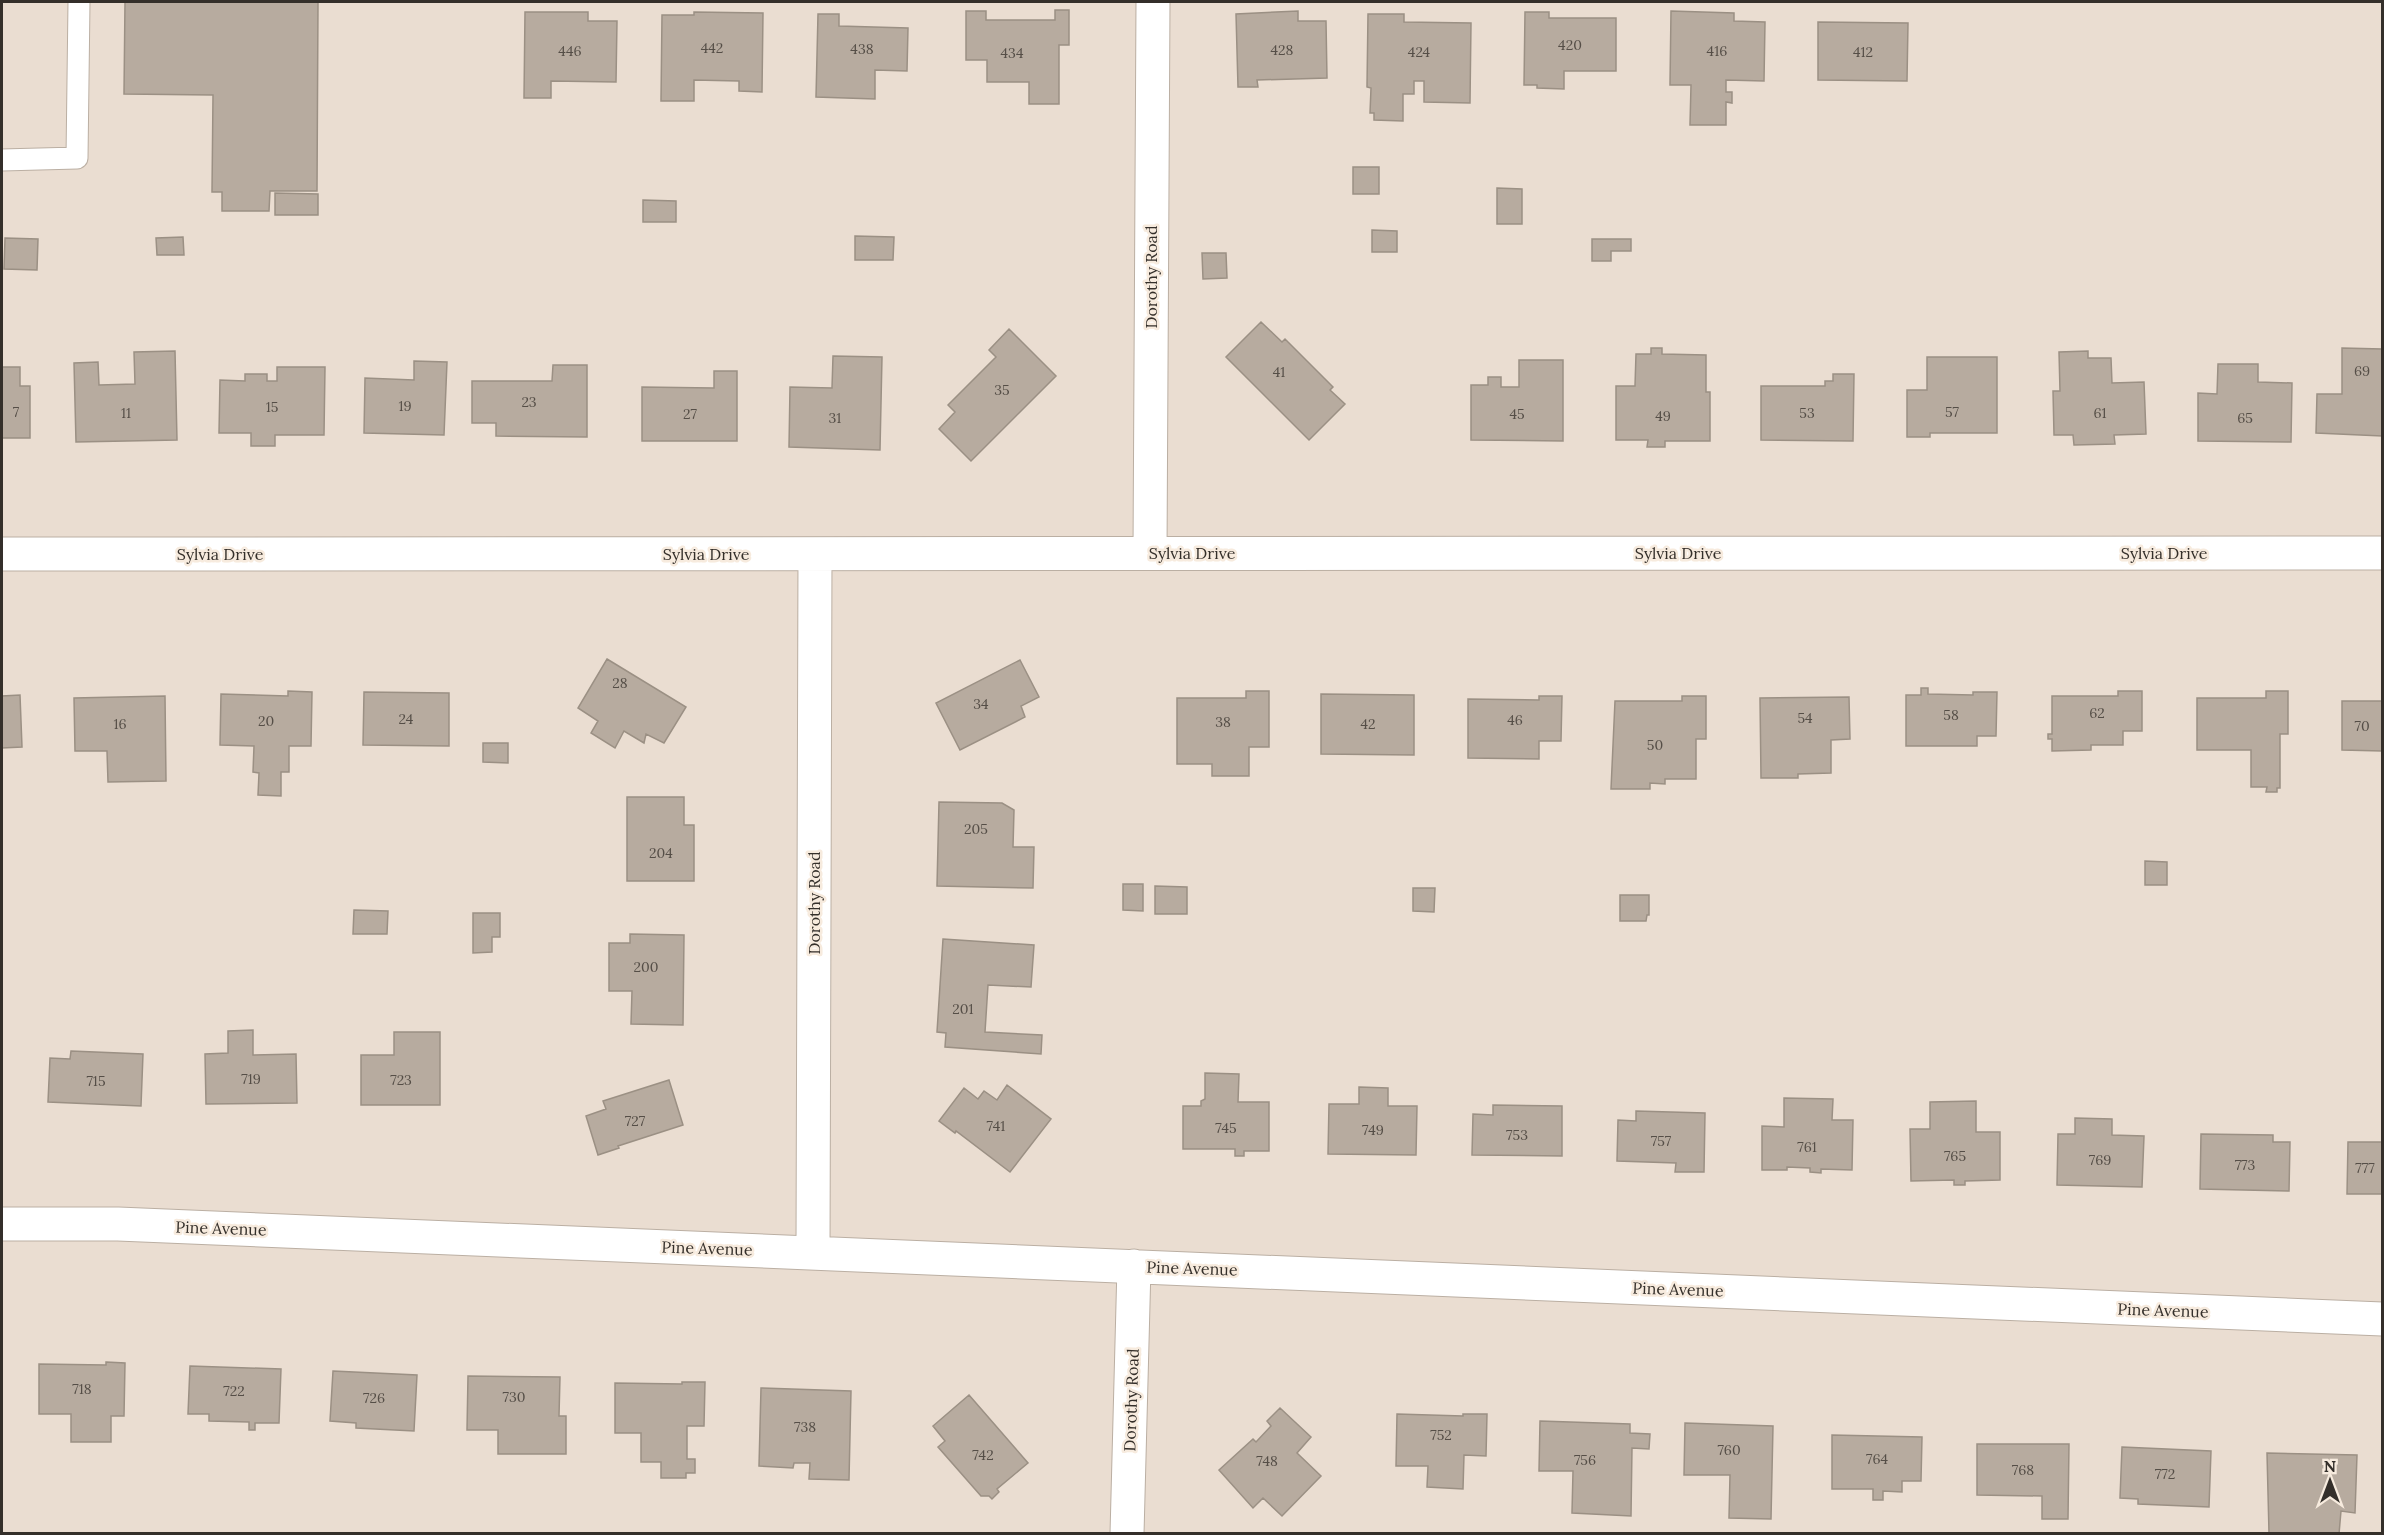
<svg xmlns="http://www.w3.org/2000/svg" width="2384" height="1535" font-family="Lora,serif">
<style>
.building{fill:#b7ab9f;stroke:#9b9084;stroke-width:1.5}
.lines{fill:none;stroke-linecap:round;stroke-linejoin:round}
.service-casing{stroke:#bbafa3;stroke-width:23}
.minor-casing{stroke:#bbafa3;stroke-width:35}
.service{stroke:#fff;stroke-width:21}
.minor{stroke:#fff;stroke-width:33}
.labels{text-anchor:middle;stroke-width:5;stroke-linejoin:round;paint-order:stroke}
.number-label{font-size:14px;fill:#554e47}
.street-label{font-size:16px;fill:#342f2a;stroke:#f7ebde}
</style>
<rect width="100%" height="100%" fill="#eaddd1"/>
<!-- building -->
<path class="building" d="M 125,2 L 318,2 L 317,191 L 270,191 L 269,211 L 222,211 L 222,192 L 212,192 L 213,95 L 124,94 Z
M 1055,10 L 1069,10 L 1069,45 L 1059,45 L 1059,104 L 1029,104 L 1029,82 L 987,82 L 987,60 L 966,60 L 966,11 L 986,11 L 986,20 L 1055,20 Z
M 1298,11 L 1298,21 L 1326,21 L 1327,78 L 1257,80 L 1258,87 L 1238,87 L 1236,14 Z
M 1671,11 L 1734,13 L 1734,21 L 1765,22 L 1764,81 L 1726,80 L 1726,92 L 1732,92 L 1732,103 L 1726,102 L 1726,125 L 1690,125 L 1691,85 L 1670,85 Z
M 525,12 L 588,12 L 588,21 L 617,21 L 616,82 L 551,81 L 551,98 L 524,98 Z
M 694,12 L 763,13 L 762,92 L 739,91 L 739,81 L 694,80 L 694,101 L 661,101 L 662,15 L 694,15 Z
M 1525,12 L 1549,12 L 1549,18 L 1616,18 L 1616,71 L 1564,71 L 1564,89 L 1537,88 L 1537,85 L 1524,85 Z
M 818,14 L 839,14 L 839,26 L 908,28 L 907,71 L 875,70 L 875,99 L 816,97 Z
M 1368,14 L 1404,14 L 1404,22 L 1471,23 L 1470,103 L 1424,102 L 1424,81 L 1414,81 L 1414,94 L 1403,94 L 1403,121 L 1374,120 L 1374,113 L 1370,113 L 1371,88 L 1367,87 Z
M 1818,22 L 1908,23 L 1907,81 L 1818,80 Z
M 1353,167 L 1379,167 L 1379,194 L 1353,194 Z
M 1497,188 L 1522,189 L 1522,224 L 1497,224 Z
M 275,193 L 318,194 L 318,215 L 275,215 Z
M 643,200 L 676,201 L 676,222 L 643,222 Z
M 1372,230 L 1397,231 L 1397,252 L 1372,252 Z
M 855,236 L 894,237 L 893,260 L 855,260 Z
M 183,237 L 184,255 L 157,255 L 156,238 Z
M 5,238 L 38,239 L 37,270 L 4,269 Z
M 1592,239 L 1631,239 L 1631,251 L 1611,251 L 1611,261 L 1592,261 Z
M 1202,253 L 1226,253 L 1227,278 L 1203,279 Z
M 1261,322 L 1282,342 L 1285,339 L 1333,387 L 1330,390 L 1345,404 L 1309,440 L 1226,357 Z
M 1009,329 L 1056,376 L 971,461 L 939,429 L 955,412 L 948,405 L 996,357 L 989,350 Z
M 1651,348 L 1662,348 L 1662,354 L 1706,355 L 1706,392 L 1710,392 L 1710,441 L 1665,441 L 1665,447 L 1647,447 L 1648,440 L 1616,440 L 1616,386 L 1635,386 L 1636,354 L 1651,354 Z
M 2342,348 L 2382,349 L 2382,436 L 2316,433 L 2317,394 L 2342,394 Z
M 175,351 L 177,440 L 76,442 L 74,363 L 98,362 L 99,385 L 135,384 L 134,352 Z
M 2088,351 L 2088,358 L 2111,358 L 2112,383 L 2144,382 L 2146,434 L 2114,435 L 2115,444 L 2074,445 L 2073,435 L 2054,435 L 2053,391 L 2060,391 L 2059,352 Z
M 833,356 L 882,357 L 880,450 L 789,447 L 790,387 L 832,388 Z
M 1927,357 L 1997,357 L 1997,433 L 1930,433 L 1930,437 L 1907,437 L 1907,390 L 1927,390 Z
M 1519,360 L 1563,360 L 1563,441 L 1471,440 L 1471,385 L 1488,385 L 1488,377 L 1501,377 L 1501,387 L 1519,387 Z
M 414,361 L 447,362 L 444,435 L 364,433 L 365,378 L 414,380 Z
M 2218,364 L 2258,364 L 2258,382 L 2292,383 L 2291,442 L 2198,441 L 2198,393 L 2217,394 Z
M 553,365 L 587,365 L 587,437 L 496,436 L 496,423 L 472,423 L 472,381 L 552,381 Z
M 2,367 L 20,367 L 20,386 L 30,386 L 30,438 L 2,438 Z
M 277,367 L 325,367 L 324,435 L 275,435 L 275,446 L 251,446 L 251,433 L 219,433 L 220,380 L 245,381 L 245,374 L 267,374 L 267,381 L 277,381 Z
M 714,371 L 737,371 L 737,441 L 642,441 L 642,387 L 714,388 Z
M 1833,374 L 1854,374 L 1853,441 L 1761,440 L 1761,386 L 1825,386 L 1825,381 L 1833,381 Z
M 607,659 L 686,707 L 664,743 L 646,734 L 644,743 L 624,731 L 615,748 L 591,733 L 598,721 L 578,708 Z
M 1020,660 L 1039,697 L 1021,706 L 1025,717 L 960,750 L 936,703 Z
M 1921,688 L 1928,688 L 1928,694 L 1973,695 L 1973,692 L 1997,692 L 1996,736 L 1977,736 L 1977,746 L 1906,746 L 1906,695 L 1921,695 Z
M 288,691 L 312,692 L 311,746 L 289,746 L 289,772 L 281,772 L 281,796 L 258,795 L 259,773 L 253,772 L 254,746 L 220,745 L 221,694 L 288,696 Z
M 1246,691 L 1269,691 L 1269,747 L 1249,747 L 1249,776 L 1212,776 L 1212,764 L 1177,764 L 1177,698 L 1246,698 Z
M 2118,691 L 2142,691 L 2142,731 L 2123,731 L 2123,745 L 2091,745 L 2091,750 L 2052,751 L 2052,739 L 2048,739 L 2048,734 L 2052,734 L 2052,696 L 2118,696 Z
M 2266,691 L 2288,691 L 2288,734 L 2280,734 L 2280,788 L 2277,788 L 2277,792 L 2266,792 L 2267,787 L 2251,787 L 2251,750 L 2197,750 L 2197,698 L 2266,698 Z
M 364,692 L 449,693 L 449,746 L 363,745 Z
M 1321,694 L 1414,695 L 1414,755 L 1321,754 Z
M 20,695 L 22,747 L 2,748 L 2,696 Z
M 165,696 L 166,781 L 108,782 L 107,751 L 75,751 L 74,698 Z
M 1539,696 L 1562,696 L 1561,741 L 1539,741 L 1539,759 L 1468,758 L 1468,699 L 1539,700 Z
M 1682,696 L 1706,696 L 1706,739 L 1696,739 L 1696,779 L 1665,779 L 1665,784 L 1650,783 L 1650,789 L 1611,789 L 1615,701 L 1682,701 Z
M 1849,697 L 1850,739 L 1831,740 L 1831,773 L 1798,774 L 1798,778 L 1761,778 L 1760,698 Z
M 2342,701 L 2382,701 L 2382,751 L 2342,750 Z
M 483,743 L 508,743 L 508,763 L 483,762 Z
M 627,797 L 684,797 L 684,825 L 694,825 L 694,881 L 627,881 Z
M 939,802 L 1002,803 L 1014,810 L 1013,847 L 1034,847 L 1033,888 L 937,886 Z
M 2145,861 L 2167,862 L 2167,885 L 2145,885 Z
M 1123,884 L 1143,884 L 1143,911 L 1123,910 Z
M 1155,886 L 1187,887 L 1187,914 L 1155,914 Z
M 1413,888 L 1435,888 L 1434,912 L 1413,911 Z
M 1620,895 L 1649,895 L 1649,915 L 1647,915 L 1646,921 L 1620,921 Z
M 354,910 L 388,911 L 387,934 L 353,934 Z
M 473,913 L 500,913 L 500,937 L 492,937 L 492,952 L 473,953 Z
M 630,934 L 684,935 L 683,1025 L 631,1024 L 632,991 L 609,991 L 609,943 L 630,943 Z
M 943,939 L 1034,945 L 1031,987 L 988,985 L 985,1032 L 1042,1035 L 1041,1054 L 945,1047 L 946,1033 L 937,1032 Z
M 253,1030 L 253,1055 L 296,1054 L 297,1103 L 206,1104 L 205,1054 L 228,1053 L 228,1031 Z
M 394,1032 L 440,1032 L 440,1105 L 361,1105 L 361,1055 L 394,1055 Z
M 71,1051 L 143,1054 L 141,1106 L 48,1102 L 50,1058 L 70,1059 Z
M 1205,1073 L 1239,1074 L 1238,1102 L 1269,1102 L 1269,1151 L 1244,1151 L 1244,1156 L 1235,1156 L 1235,1149 L 1183,1149 L 1183,1106 L 1201,1106 L 1201,1101 L 1205,1099 Z
M 669,1080 L 683,1125 L 618,1146 L 619,1148 L 598,1155 L 586,1116 L 606,1109 L 603,1101 Z
M 1007,1085 L 1051,1119 L 1010,1172 L 956,1131 L 955,1133 L 939,1121 L 964,1088 L 978,1099 L 984,1091 L 997,1100 Z
M 1359,1087 L 1388,1088 L 1388,1106 L 1417,1106 L 1416,1155 L 1328,1154 L 1329,1104 L 1359,1104 Z
M 1784,1098 L 1833,1099 L 1832,1120 L 1853,1120 L 1852,1170 L 1821,1169 L 1821,1173 L 1810,1172 L 1810,1168 L 1787,1167 L 1787,1170 L 1762,1170 L 1762,1126 L 1784,1127 Z
M 1976,1101 L 1976,1132 L 2000,1132 L 2000,1180 L 1965,1181 L 1965,1185 L 1954,1185 L 1954,1180 L 1911,1181 L 1910,1129 L 1930,1129 L 1930,1102 Z
M 1493,1105 L 1562,1106 L 1562,1156 L 1472,1155 L 1473,1114 L 1493,1115 Z
M 1636,1111 L 1705,1113 L 1704,1172 L 1675,1172 L 1676,1163 L 1617,1161 L 1618,1120 L 1636,1121 Z
M 2075,1118 L 2112,1119 L 2112,1135 L 2144,1136 L 2142,1187 L 2057,1185 L 2058,1134 L 2075,1134 Z
M 2201,1134 L 2273,1135 L 2273,1142 L 2290,1142 L 2289,1191 L 2200,1189 Z
M 2348,1142 L 2382,1142 L 2382,1194 L 2347,1194 Z
M 106,1362 L 125,1363 L 124,1416 L 111,1416 L 111,1442 L 71,1442 L 71,1414 L 39,1414 L 39,1364 L 106,1365 Z
M 190,1366 L 281,1369 L 279,1423 L 255,1423 L 255,1430 L 249,1430 L 249,1422 L 209,1421 L 209,1414 L 188,1414 Z
M 333,1371 L 417,1375 L 414,1431 L 356,1428 L 356,1423 L 330,1421 Z
M 468,1376 L 560,1377 L 559,1416 L 566,1416 L 566,1454 L 498,1454 L 498,1430 L 467,1430 Z
M 682,1382 L 705,1382 L 704,1426 L 687,1426 L 687,1459 L 695,1459 L 695,1473 L 686,1473 L 686,1478 L 661,1478 L 661,1462 L 641,1462 L 641,1433 L 615,1433 L 615,1383 L 682,1384 Z
M 761,1388 L 851,1391 L 849,1480 L 809,1479 L 810,1463 L 794,1463 L 793,1468 L 759,1466 Z
M 969,1395 L 1028,1463 L 997,1489 L 999,1492 L 992,1499 L 989,1496 L 981,1496 L 938,1447 L 945,1441 L 933,1426 Z
M 1280,1408 L 1311,1437 L 1297,1453 L 1321,1476 L 1282,1516 L 1263,1498 L 1253,1508 L 1219,1470 L 1253,1439 L 1256,1442 L 1271,1426 L 1267,1421 Z
M 1397,1414 L 1463,1416 L 1463,1414 L 1487,1414 L 1486,1456 L 1464,1455 L 1463,1489 L 1427,1487 L 1428,1466 L 1396,1466 Z
M 1540,1421 L 1630,1424 L 1630,1433 L 1650,1434 L 1649,1449 L 1632,1448 L 1631,1516 L 1572,1513 L 1573,1471 L 1539,1471 Z
M 1685,1423 L 1773,1426 L 1771,1519 L 1729,1518 L 1730,1475 L 1684,1475 Z
M 1832,1435 L 1922,1437 L 1921,1481 L 1902,1481 L 1902,1492 L 1883,1491 L 1883,1500 L 1873,1500 L 1873,1489 L 1832,1489 Z
M 1977,1444 L 2069,1444 L 2068,1519 L 2042,1519 L 2042,1496 L 1977,1495 Z
M 2122,1447 L 2211,1451 L 2209,1507 L 2138,1504 L 2138,1499 L 2120,1498 Z
M 2267,1453 L 2357,1455 L 2355,1513 L 2341,1511 L 2339,1534 L 2269,1533 Z"/>
<g class="lines">
<defs>
<path id="service" d="M 2,160 L 77,158 L 79,2"/>
<path id="minor" d="M 1150,553 L 1153,2
M 2,554 L 2382,553
M 2,1224 L 118,1224 L 2382,1319
M 813,1253 L 815,554
M 1127,1534 L 1134,1266"/>
</defs>
<!-- service casing -->
<use href="#service" class="service-casing"/>
<!-- minor casing -->
<use href="#minor" class="minor-casing"/>
<!-- service -->
<use href="#service" class="service"/>
<!-- minor -->
<use href="#minor" class="minor"/>
</g>
<g class="labels">
<!-- number labels -->
<g class="number-label">
<text x="1570" y="50">420</text>
<text x="712" y="53">442</text>
<text x="862" y="54">438</text>
<text x="1282" y="55">428</text>
<text x="570" y="56">446</text>
<text x="1717" y="56">416</text>
<text x="1419" y="57">424</text>
<text x="1863" y="57">412</text>
<text x="1012" y="58">434</text>
<text x="2362" y="376">69</text>
<text x="1279" y="377">41</text>
<text x="1002" y="395">35</text>
<text x="529" y="407">23</text>
<text x="405" y="411">19</text>
<text x="272" y="412">15</text>
<text x="16" y="417">7</text>
<text x="1952" y="417">57</text>
<text x="126" y="418">11</text>
<text x="1807" y="418">53</text>
<text x="2100" y="418">61</text>
<text x="690" y="419">27</text>
<text x="1517" y="419">45</text>
<text x="1663" y="421">49</text>
<text x="835" y="423">31</text>
<text x="2245" y="423">65</text>
<text x="620" y="688">28</text>
<text x="981" y="709">34</text>
<text x="2097" y="718">62</text>
<text x="1951" y="720">58</text>
<text x="1805" y="723">54</text>
<text x="406" y="724">24</text>
<text x="1515" y="725">46</text>
<text x="266" y="726">20</text>
<text x="1223" y="727">38</text>
<text x="120" y="729">16</text>
<text x="1368" y="729">42</text>
<text x="2362" y="731">70</text>
<text x="1655" y="750">50</text>
<text x="976" y="834">205</text>
<text x="661" y="858">204</text>
<text x="646" y="972">200</text>
<text x="963" y="1014">201</text>
<text x="251" y="1084">719</text>
<text x="401" y="1085">723</text>
<text x="96" y="1086">715</text>
<text x="635" y="1126">727</text>
<text x="996" y="1131">741</text>
<text x="1226" y="1133">745</text>
<text x="1373" y="1135">749</text>
<text x="1517" y="1140">753</text>
<text x="1661" y="1146">757</text>
<text x="1807" y="1152">761</text>
<text x="1955" y="1161">765</text>
<text x="2100" y="1165">769</text>
<text x="2245" y="1170">773</text>
<text x="2365" y="1173">777</text>
<text x="82" y="1394">718</text>
<text x="234" y="1396">722</text>
<text x="514" y="1402">730</text>
<text x="374" y="1403">726</text>
<text x="805" y="1432">738</text>
<text x="1441" y="1440">752</text>
<text x="1729" y="1455">760</text>
<text x="983" y="1460">742</text>
<text x="1877" y="1464">764</text>
<text x="1585" y="1465">756</text>
<text x="1267" y="1466">748</text>
<text x="2023" y="1475">768</text>
<text x="2165" y="1479">772</text>
</g>
<!-- street labels -->
<g class="street-label">
<text transform="translate(1151 277) rotate(-90)" y="6">Dorothy Road</text>
<text x="1192" y="559">Sylvia Drive</text>
<text x="1678" y="559">Sylvia Drive</text>
<text x="2164" y="559">Sylvia Drive</text>
<text x="220" y="560">Sylvia Drive</text>
<text x="706" y="560">Sylvia Drive</text>
<text transform="translate(814 903) rotate(-90)" y="6">Dorothy Road</text>
<text transform="translate(221 1228) rotate(2)" y="6">Pine Avenue</text>
<text transform="translate(707 1248) rotate(2)" y="6">Pine Avenue</text>
<text transform="translate(1192 1268) rotate(2)" y="6">Pine Avenue</text>
<text transform="translate(1678 1289) rotate(2)" y="6">Pine Avenue</text>
<text transform="translate(2163 1310) rotate(2)" y="6">Pine Avenue</text>
<text transform="translate(1131 1400) rotate(-88)" y="6">Dorothy Road</text>
</g>
</g>
<!-- border -->
<rect width="2384" height="1535" fill="none" stroke="#342f2a" stroke-width="6"/>
<!-- north arrow -->
<g transform="translate(2330 1481)" stroke="#f7ebde" stroke-width="4.5" paint-order="stroke">
<path d="M0-4.5L10 22L0 15L-10 22Z" fill="#342f2a"/>
<text y="-9" font-size="16" font-weight="bold" text-anchor="middle" fill="#342f2a">N</text>
</g>
</svg>
